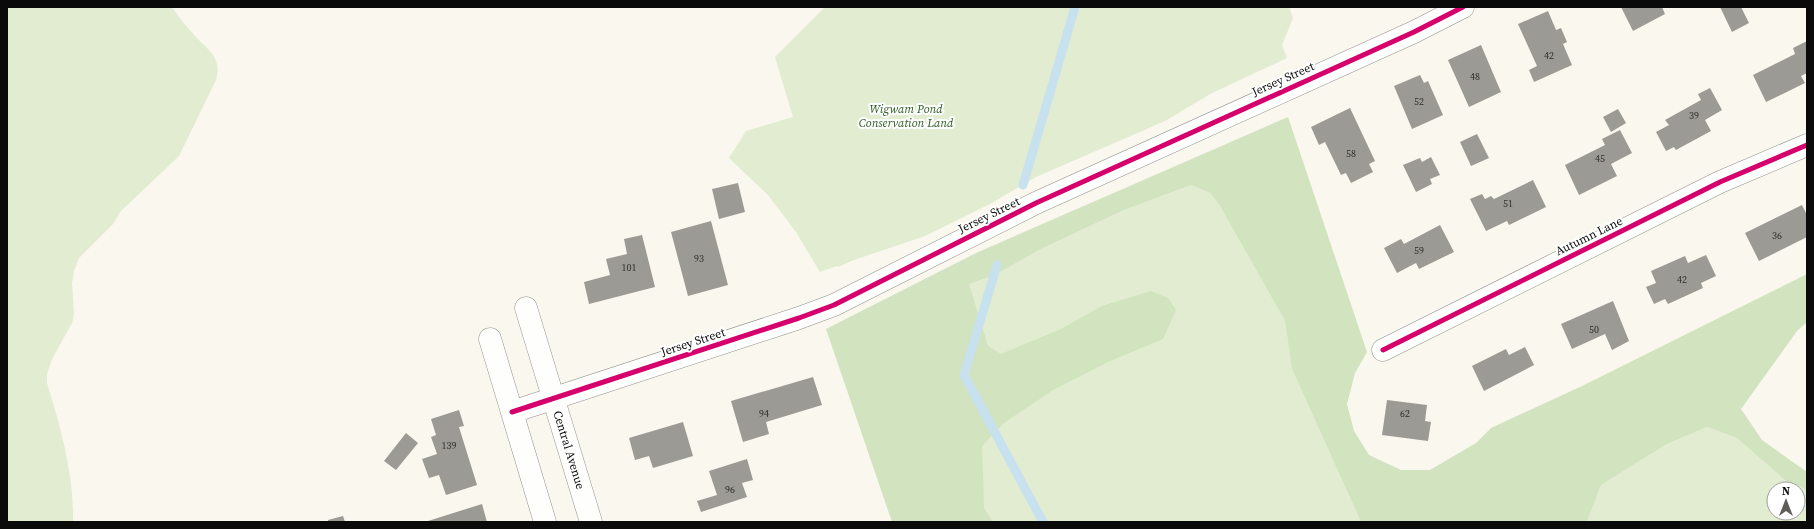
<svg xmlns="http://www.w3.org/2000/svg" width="1814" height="529" font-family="'Source Serif 4',serif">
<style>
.green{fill:#e1ecd0;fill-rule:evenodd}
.forest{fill:#d1e3bf}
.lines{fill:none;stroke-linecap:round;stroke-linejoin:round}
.stream{stroke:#c8e1ef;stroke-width:9}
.building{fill:#9c9a94}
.street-casing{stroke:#92918d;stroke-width:23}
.street{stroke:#fefefc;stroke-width:22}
.cycleway-casing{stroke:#fff;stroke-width:8}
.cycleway{stroke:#d6006c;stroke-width:5}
.labels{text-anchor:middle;stroke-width:4;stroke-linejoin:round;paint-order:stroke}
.number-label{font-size:10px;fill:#2e2e2c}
.street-label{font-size:12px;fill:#0a0a0a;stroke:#fff}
.park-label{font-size:12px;font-style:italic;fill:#2c5b22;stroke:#fff}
</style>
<rect width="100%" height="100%" fill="#f9f7ee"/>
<!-- green -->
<path class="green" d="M 7,7 L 172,7 C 179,17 186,27 195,36 C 209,51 222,57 216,80 L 179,156 L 121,211 L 113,224 L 79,258 L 74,271 L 72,283 L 74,314 L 72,323 L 52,359 L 47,374 L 47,383 C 61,429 74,474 73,522 L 7,522 Z
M 825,7 L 1289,7 L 1293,18 L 1282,45 L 1287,58 L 1212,93 L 1165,121 L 1036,177 L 990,204 L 925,236 L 851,261 L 838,267 L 837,266 L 820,272 L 796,232 L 768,195 L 729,158 L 746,131 L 793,117 L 775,57 Z
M 1191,185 L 1210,193 L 1220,206 L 1285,321 L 1292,369 L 1361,522 L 902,522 L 913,303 L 993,276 L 1041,249 L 1124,210 Z
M 1707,427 L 1737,438 L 1786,481 L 1807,490 L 1807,522 L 1587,522 L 1601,485 L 1667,444 ZM 1774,489 L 1798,489 L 1798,513 L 1774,513 Z"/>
<!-- forest -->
<path class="forest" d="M 1288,117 L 1367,352 L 1355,373 L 1347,404 L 1354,431 L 1369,455 L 1401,470 L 1430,470 L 1476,443 L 1491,428 L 1582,386 L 1807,274 L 1807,322 L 1797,331 L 1741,409 L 1762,440 L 1807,472 L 1807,490 L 1786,481 L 1737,438 L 1707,427 L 1667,444 L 1601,485 L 1587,522 L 1361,522 L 1292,369 L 1285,321 L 1220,206 L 1210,193 L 1191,185 L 1124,210 L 1041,249 L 993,276 L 969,284 L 988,346 L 1001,354 L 1061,329 L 1102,306 L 1151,291 L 1168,298 L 1176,310 L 1163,339 L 1110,361 L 1053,390 L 1004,423 L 982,446 L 984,508 L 993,522 L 892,522 L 826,329 L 976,253 Z"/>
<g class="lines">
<!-- stream -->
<path class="stream" d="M 1023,185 L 1075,7
M 997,265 L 964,375 L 1043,522"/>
</g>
<!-- building -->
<path class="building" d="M 1621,7 L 1662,7 L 1665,14 L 1633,31 Z
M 1720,7 L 1741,7 L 1749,23 L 1732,32 Z
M 1548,11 L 1556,30 L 1561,28 L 1567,42 L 1563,44 L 1572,65 L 1534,82 L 1529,70 L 1537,66 L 1518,24 Z
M 1807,41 L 1807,73 L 1801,76 L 1805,83 L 1766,102 L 1753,75 L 1795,54 L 1793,48 Z
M 1481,45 L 1501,92 L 1469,107 L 1448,60 Z
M 1420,75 L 1424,83 L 1428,81 L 1443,115 L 1412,129 L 1394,86 Z
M 1710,88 L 1722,110 L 1705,120 L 1711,131 L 1676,150 L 1674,147 L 1666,151 L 1656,132 L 1669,125 L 1665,120 L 1701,100 L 1698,94 Z
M 1350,108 L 1375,161 L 1369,164 L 1373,172 L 1351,183 L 1346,173 L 1341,175 L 1325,142 L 1319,145 L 1311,127 Z
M 1618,109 L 1626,123 L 1611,132 L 1603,117 Z
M 1620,130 L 1632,153 L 1611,164 L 1617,176 L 1579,195 L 1565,165 L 1605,145 L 1602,139 Z
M 1477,134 L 1489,158 L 1471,166 L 1460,142 Z
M 1431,157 L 1440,175 L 1430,179 L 1432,184 L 1416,192 L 1403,165 L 1420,158 L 1422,162 Z
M 1533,180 L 1546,207 L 1509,225 L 1507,221 L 1486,231 L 1470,199 L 1482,194 L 1485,199 L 1491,196 L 1494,199 Z
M 738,183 L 745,212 L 719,219 L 712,189 Z
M 1802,205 L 1807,215 L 1807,237 L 1759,261 L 1745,233 Z
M 711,221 L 728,285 L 688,296 L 671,232 Z
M 1440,225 L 1454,252 L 1419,269 L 1416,263 L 1397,273 L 1384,248 L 1401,239 L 1404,244 Z
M 642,235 L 655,287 L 589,304 L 584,282 L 610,275 L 606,259 L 627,254 L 624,239 Z
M 1706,255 L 1716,276 L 1701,283 L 1703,288 L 1668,304 L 1665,299 L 1654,304 L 1646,287 L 1656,283 L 1651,271 L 1685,256 L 1688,263 Z
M 1613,301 L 1629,341 L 1612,350 L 1605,334 L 1572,349 L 1561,324 Z
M 1525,347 L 1534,365 L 1484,391 L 1472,366 L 1506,349 L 1509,355 Z
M 813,377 L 822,405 L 766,422 L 769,434 L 743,442 L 731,401 Z
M 1387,400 L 1427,405 L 1425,421 L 1431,422 L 1428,441 L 1382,435 Z
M 459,410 L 464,426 L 459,427 L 477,485 L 446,495 L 439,475 L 429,478 L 422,459 L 437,454 L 431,437 L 436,435 L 431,419 Z
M 683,422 L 693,456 L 653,468 L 649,456 L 635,460 L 629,438 Z
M 406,433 L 418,443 L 396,470 L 384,461 Z
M 747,459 L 753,480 L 742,483 L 747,497 L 701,512 L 697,501 L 717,495 L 709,471 Z
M 482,504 L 487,522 L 429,522 L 428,521 Z
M 343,516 L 345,522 L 328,522 L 328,520 Z"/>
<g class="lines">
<defs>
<path id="street" d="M 526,308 L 591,522
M 490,339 L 545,522
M 1383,350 L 1720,182 L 1807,145
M 512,412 L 799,318 L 834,305 L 1036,203 L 1414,32 L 1463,7"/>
</defs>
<!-- street casing -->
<use href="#street" class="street-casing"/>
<!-- street -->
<use href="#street" class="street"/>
<defs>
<path id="cycleway" d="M 1383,350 L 1720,182 L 1807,145
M 512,412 L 799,318 L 834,305 L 1036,203 L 1414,32 L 1463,7"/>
</defs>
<!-- cycleway casing -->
<use href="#cycleway" class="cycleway-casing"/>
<!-- cycleway -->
<use href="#cycleway" class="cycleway"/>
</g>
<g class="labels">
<!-- number labels -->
<g class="number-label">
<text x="1549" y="59">42</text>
<text x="1475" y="80">48</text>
<text x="1419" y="105">52</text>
<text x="1694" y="119">39</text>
<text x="1351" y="157">58</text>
<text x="1600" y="162">45</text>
<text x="1508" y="207">51</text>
<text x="1777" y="239">36</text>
<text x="1419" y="254">59</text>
<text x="699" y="262">93</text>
<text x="629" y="271">101</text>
<text x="1682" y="283">42</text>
<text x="1594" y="333">50</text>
<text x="764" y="417">94</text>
<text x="1405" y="417">62</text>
<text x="449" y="449">139</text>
<text x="730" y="493">96</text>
</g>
<!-- street labels -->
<g class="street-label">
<text transform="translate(1283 79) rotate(-24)" y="4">Jersey Street</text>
<text transform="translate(989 215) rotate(-26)" y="4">Jersey Street</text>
<text transform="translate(1589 236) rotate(-26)" y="4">Autumn Lane</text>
<text transform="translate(693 342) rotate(-18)" y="4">Jersey Street</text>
<text transform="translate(569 450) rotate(73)" y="4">Central Avenue</text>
</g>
<!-- park labels -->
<g class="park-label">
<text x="906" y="113">Wigwam Pond<tspan x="906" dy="14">Conservation Land</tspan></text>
</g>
</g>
<!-- border -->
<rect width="1814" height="529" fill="none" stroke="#0a0a0a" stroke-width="16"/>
<!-- north arrow -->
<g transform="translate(1786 501)"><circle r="19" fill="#ffffff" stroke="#9d9d9d"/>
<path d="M0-3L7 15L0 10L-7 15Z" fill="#5e5d5a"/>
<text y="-6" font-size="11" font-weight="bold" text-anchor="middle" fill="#0a0a0a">N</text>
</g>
</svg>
